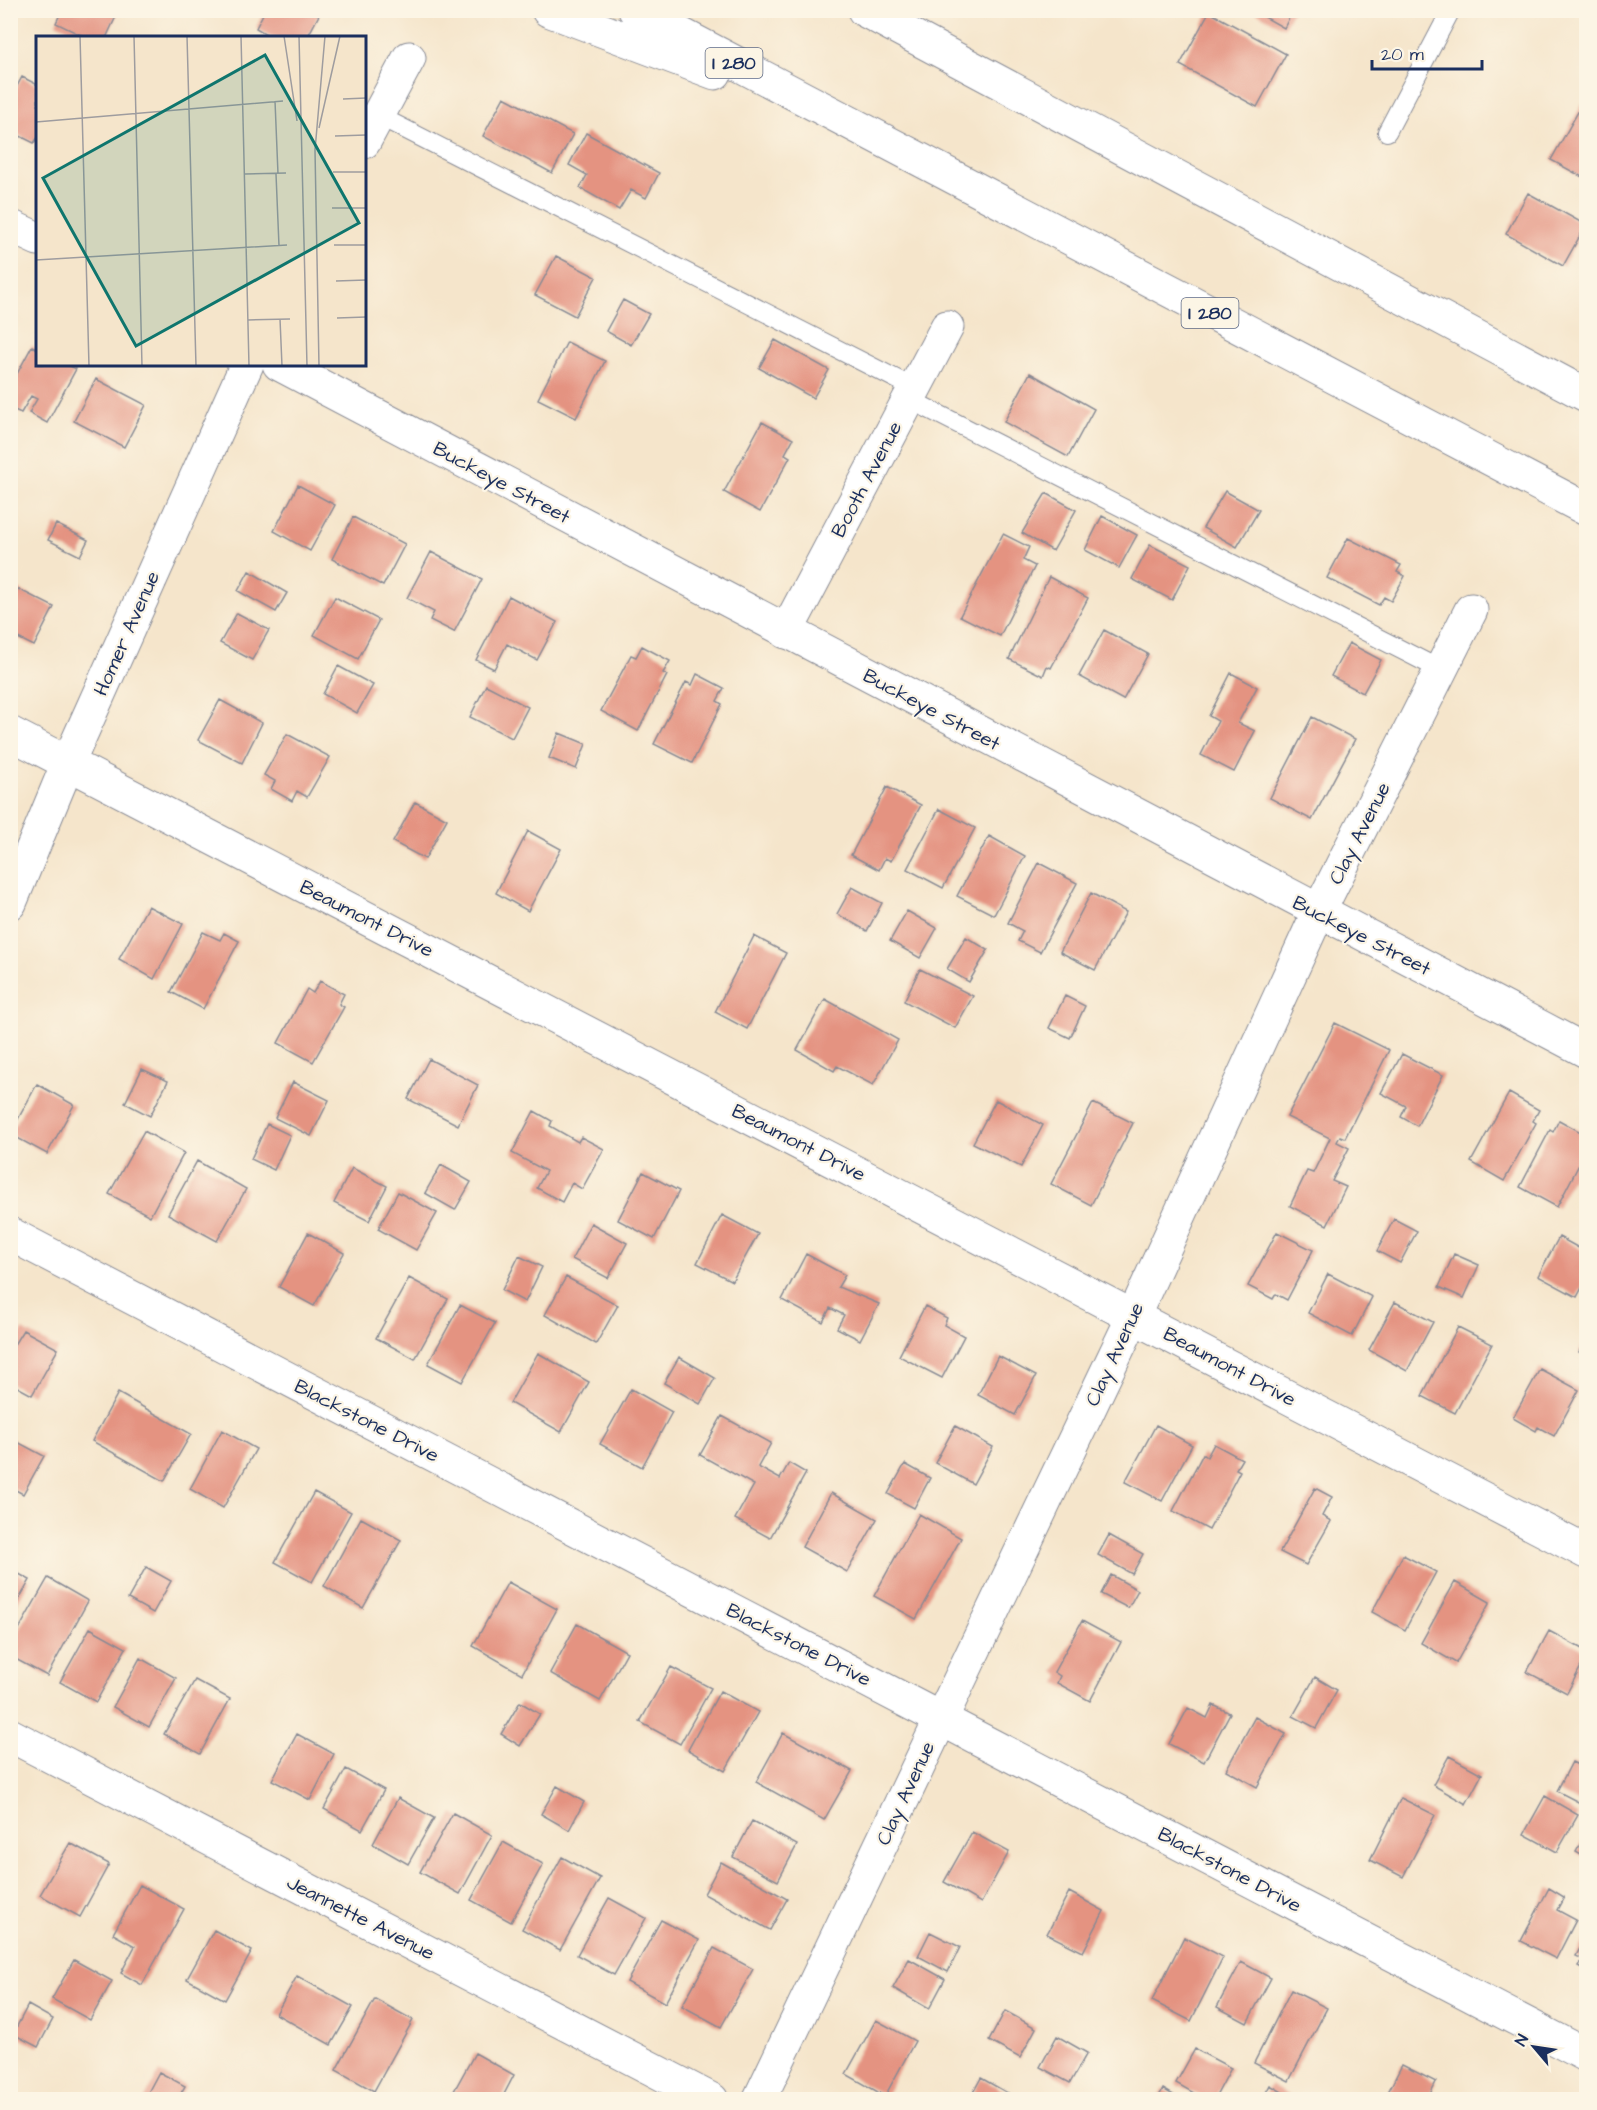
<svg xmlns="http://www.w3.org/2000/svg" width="1597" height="2110" font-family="'Architects Daughter',sans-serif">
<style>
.building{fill:#e49381}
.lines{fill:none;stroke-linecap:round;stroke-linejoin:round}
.lane-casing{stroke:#888a94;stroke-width:20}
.street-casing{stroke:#888a94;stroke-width:35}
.secondary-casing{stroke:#888a94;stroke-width:35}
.highway-casing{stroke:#888a94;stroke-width:35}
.lane{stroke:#fff;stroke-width:18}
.street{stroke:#fff;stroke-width:33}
.secondary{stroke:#fff;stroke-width:33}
.highway{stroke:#fff;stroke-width:33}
.labels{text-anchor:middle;stroke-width:4.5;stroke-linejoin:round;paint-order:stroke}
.shield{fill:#fcf5e5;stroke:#5e6a86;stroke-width:1.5}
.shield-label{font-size:18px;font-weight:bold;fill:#1b2f5e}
.street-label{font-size:20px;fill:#1b2f5e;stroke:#fcf5e5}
.inset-road{fill:none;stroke:#9e9c9f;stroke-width:1.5}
.view{fill:#0f766e;fill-opacity:0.15;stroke:#0f766e;stroke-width:3}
.inset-edge{fill:none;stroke:#1b2f5e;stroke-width:3}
</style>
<rect width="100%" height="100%" fill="#fcf5e5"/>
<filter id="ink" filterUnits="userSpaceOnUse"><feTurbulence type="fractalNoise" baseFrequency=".0167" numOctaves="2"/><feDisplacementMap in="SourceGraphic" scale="12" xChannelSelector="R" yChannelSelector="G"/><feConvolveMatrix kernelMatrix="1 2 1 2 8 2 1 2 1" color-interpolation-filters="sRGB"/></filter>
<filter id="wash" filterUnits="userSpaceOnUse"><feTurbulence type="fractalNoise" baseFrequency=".008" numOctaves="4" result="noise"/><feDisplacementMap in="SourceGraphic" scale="24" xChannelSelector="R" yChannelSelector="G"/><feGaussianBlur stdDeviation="1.35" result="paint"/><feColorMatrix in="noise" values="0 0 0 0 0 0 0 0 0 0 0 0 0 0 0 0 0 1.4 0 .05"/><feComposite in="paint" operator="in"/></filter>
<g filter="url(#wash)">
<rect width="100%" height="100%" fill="#f5e5cb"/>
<g id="blocks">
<!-- building -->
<path class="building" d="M 62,10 L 119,10 L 106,38 L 87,38 L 56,23 Z
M 265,10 L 311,10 L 319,15 L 307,38 L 273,38 L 256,28 Z
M 1252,10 L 1293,10 L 1284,28 Z
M 1209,12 L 1286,54 L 1257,107 L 1180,65 Z
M 22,77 L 38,85 L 38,137 L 34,143 L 10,131 L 10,99 Z
M 504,97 L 573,134 L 552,173 L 483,136 Z
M 1583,103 L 1586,105 L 1586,179 L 1551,160 Z
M 586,133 L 659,173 L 646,198 L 631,190 L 619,210 L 580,188 L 587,175 L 569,165 Z
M 1528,193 L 1586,225 L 1563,266 L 1506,234 Z
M 556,256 L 596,277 L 575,316 L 535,295 Z
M 623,300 L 649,314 L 631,345 L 606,331 Z
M 775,340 L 829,370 L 813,398 L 759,368 Z
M 567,342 L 605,361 L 576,418 L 538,399 Z
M 32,346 L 38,349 L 38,364 L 66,364 L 76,369 L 47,423 L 29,413 L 37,399 L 31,396 L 21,413 L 10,408 L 10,387 Z
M 1030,373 L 1094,409 L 1068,457 L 1004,422 Z
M 96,379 L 146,405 L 124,447 L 74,421 Z
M 762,422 L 793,439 L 785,454 L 790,457 L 760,512 L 724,492 Z
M 298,485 L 335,505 L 310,551 L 274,531 Z
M 1225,491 L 1259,510 L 1237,547 L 1203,528 Z
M 1046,493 L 1076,510 L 1053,551 L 1022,533 Z
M 1102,516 L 1137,535 L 1119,568 L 1085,550 Z
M 353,517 L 405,544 L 383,586 L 332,559 Z
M 56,524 L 88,540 L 80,556 L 48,540 Z
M 1003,534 L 1029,547 L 1023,560 L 1035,566 L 1000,636 L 960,616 Z
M 1348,538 L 1401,565 L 1397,572 L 1405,576 L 1391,601 L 1384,597 L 1379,605 L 1327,578 Z
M 1150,545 L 1190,565 L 1172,600 L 1132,579 Z
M 431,552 L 482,579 L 454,632 L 430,620 L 434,612 L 407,598 Z
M 249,571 L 287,593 L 276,612 L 238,591 Z
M 1049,577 L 1088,598 L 1051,668 L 1047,666 L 1043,676 L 1009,659 Z
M 10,585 L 54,607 L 34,646 L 10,634 Z
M 509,596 L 557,622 L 537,660 L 507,644 L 494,669 L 476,660 Z
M 335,597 L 379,620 L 358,659 L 314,635 Z
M 237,613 L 269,630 L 252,660 L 220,643 Z
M 1104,630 L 1148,654 L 1123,700 L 1079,676 Z
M 1349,643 L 1381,660 L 1363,693 L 1331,676 Z
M 642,646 L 670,661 L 663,673 L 667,675 L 638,731 L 601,711 L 631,655 L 636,657 Z
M 338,666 L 373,685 L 357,713 L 323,694 Z
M 1231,673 L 1257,687 L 1238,723 L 1255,731 L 1234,772 L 1201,755 L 1218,721 L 1209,716 Z
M 697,674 L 724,688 L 717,701 L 722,704 L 692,763 L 654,744 L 686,682 L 692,685 Z
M 486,685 L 528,707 L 512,738 L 470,717 Z
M 220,700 L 262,723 L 242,763 L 198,740 Z
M 1312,717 L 1355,739 L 1312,820 L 1270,798 Z
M 559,733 L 586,744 L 576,769 L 549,758 Z
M 287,734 L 330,757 L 307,797 L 297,791 L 292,801 L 271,789 L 275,781 L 264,775 Z
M 887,787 L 921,805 L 891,861 L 885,858 L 879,870 L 851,855 Z
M 415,802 L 447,819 L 425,859 L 393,842 Z
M 939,809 L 975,828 L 943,888 L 907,869 Z
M 528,831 L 561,849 L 528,911 L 496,893 Z
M 989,836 L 1025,856 L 994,915 L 957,896 Z
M 1039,863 L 1077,883 L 1040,952 L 1018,941 L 1023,931 L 1008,923 Z
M 852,887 L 882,903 L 867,931 L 837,914 Z
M 1091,893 L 1126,912 L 1095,970 L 1060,952 Z
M 148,906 L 183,924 L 154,979 L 119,959 Z
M 907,911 L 937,928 L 920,958 L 890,941 Z
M 203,932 L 220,940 L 224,933 L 239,941 L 203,1009 L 171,992 Z
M 754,936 L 786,953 L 747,1029 L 715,1012 Z
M 966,937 L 988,950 L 969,982 L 947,969 Z
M 920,969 L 973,996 L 955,1028 L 904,1001 Z
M 320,981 L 344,994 L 339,1004 L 344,1007 L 313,1062 L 278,1043 L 307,989 L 313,993 Z
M 1065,996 L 1085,1006 L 1070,1038 L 1049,1028 Z
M 825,999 L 898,1040 L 873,1085 L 837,1066 L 834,1071 L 797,1050 Z
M 1335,1023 L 1389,1050 L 1345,1138 L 1340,1136 L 1337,1142 L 1349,1148 L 1332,1181 L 1346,1187 L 1327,1225 L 1290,1206 L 1307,1171 L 1313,1173 L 1330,1138 L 1287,1117 Z
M 1402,1054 L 1443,1075 L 1417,1126 L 1401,1117 L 1406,1106 L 1381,1093 Z
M 429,1059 L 478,1085 L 458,1125 L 408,1099 Z
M 142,1069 L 168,1081 L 150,1116 L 125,1103 Z
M 293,1082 L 329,1100 L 311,1136 L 275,1118 Z
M 37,1084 L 74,1105 L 47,1154 L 10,1134 Z
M 1509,1093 L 1539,1110 L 1533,1121 L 1536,1123 L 1504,1181 L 1471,1162 Z
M 996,1100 L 1043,1125 L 1021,1167 L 973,1143 Z
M 1093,1103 L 1133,1123 L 1091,1205 L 1051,1184 Z
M 534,1111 L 552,1121 L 550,1126 L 578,1142 L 581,1137 L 604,1149 L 582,1189 L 572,1183 L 562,1202 L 537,1188 L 546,1171 L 512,1153 Z
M 1559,1120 L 1586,1135 L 1580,1147 L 1586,1151 L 1557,1207 L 1520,1187 L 1550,1130 L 1553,1132 Z
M 267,1124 L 290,1135 L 274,1170 L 251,1159 Z
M 144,1131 L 184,1153 L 150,1216 L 109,1194 Z
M 197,1161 L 246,1189 L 217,1241 L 168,1214 Z
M 441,1165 L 471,1182 L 455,1210 L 425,1193 Z
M 352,1168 L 387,1186 L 369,1221 L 334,1203 Z
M 643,1172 L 679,1191 L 654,1239 L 618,1220 Z
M 398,1192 L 437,1213 L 416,1250 L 378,1229 Z
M 722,1215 L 758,1234 L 732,1281 L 697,1263 Z
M 1394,1219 L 1417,1231 L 1400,1263 L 1377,1251 Z
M 591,1223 L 627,1243 L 608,1278 L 572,1259 Z
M 1277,1232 L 1313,1250 L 1287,1300 L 1276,1294 L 1273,1299 L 1248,1286 Z
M 308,1233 L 344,1253 L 314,1306 L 279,1287 Z
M 1559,1237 L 1586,1252 L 1586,1280 L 1577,1297 L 1538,1276 Z
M 806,1254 L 845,1275 L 838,1287 L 879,1304 L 860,1340 L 837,1328 L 844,1315 L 830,1308 L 823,1322 L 782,1300 Z
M 1454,1254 L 1479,1265 L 1464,1298 L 1439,1287 Z
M 519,1256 L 542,1267 L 525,1302 L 502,1290 Z
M 1328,1274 L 1372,1297 L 1352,1336 L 1308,1313 Z
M 566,1277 L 618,1305 L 596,1344 L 545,1315 Z
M 409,1278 L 448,1299 L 415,1359 L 376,1338 Z
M 1395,1302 L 1433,1322 L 1407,1371 L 1369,1350 Z
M 460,1305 L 495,1323 L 462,1382 L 428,1364 Z
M 925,1306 L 947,1318 L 944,1325 L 964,1336 L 942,1378 L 899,1356 Z
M 1458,1327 L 1492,1344 L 1455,1413 L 1422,1396 Z
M 23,1330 L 58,1349 L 32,1395 L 10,1383 L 10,1351 Z
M 1586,1338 L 1586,1356 L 1579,1352 Z
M 538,1353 L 589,1382 L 561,1432 L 510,1403 Z
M 998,1356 L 1036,1376 L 1015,1415 L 978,1395 Z
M 679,1357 L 715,1378 L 700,1404 L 664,1383 Z
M 1540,1369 L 1579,1390 L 1554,1436 L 1538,1427 L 1536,1431 L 1513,1418 Z
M 631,1389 L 672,1412 L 642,1467 L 600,1444 Z
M 118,1393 L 191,1434 L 164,1481 L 92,1441 Z
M 722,1416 L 771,1443 L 758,1467 L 780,1479 L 789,1463 L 806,1473 L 770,1538 L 735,1519 L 754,1485 L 700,1455 Z
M 1156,1425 L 1192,1445 L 1162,1501 L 1125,1482 Z
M 955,1426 L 993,1447 L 973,1484 L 935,1463 Z
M 222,1430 L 256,1449 L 223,1508 L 190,1489 Z
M 10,1438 L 44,1456 L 23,1494 L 10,1487 Z
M 1214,1444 L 1242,1459 L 1236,1469 L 1240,1471 L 1209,1530 L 1173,1511 L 1203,1454 L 1207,1457 Z
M 905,1464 L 930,1478 L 914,1508 L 888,1494 Z
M 1315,1488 L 1332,1497 L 1322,1516 L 1331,1521 L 1306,1565 L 1280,1552 Z
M 314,1492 L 351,1512 L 312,1582 L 275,1562 Z
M 831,1493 L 877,1519 L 847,1572 L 802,1547 Z
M 919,1514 L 961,1538 L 916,1619 L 874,1596 Z
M 361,1518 L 401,1540 L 363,1608 L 324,1586 Z
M 1109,1535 L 1143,1554 L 1132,1574 L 1098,1555 Z
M 1403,1555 L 1436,1572 L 1405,1630 L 1372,1612 Z
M 146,1567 L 171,1581 L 153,1613 L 128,1599 Z
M 10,1569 L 30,1580 L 10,1615 Z
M 1111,1575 L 1138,1590 L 1128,1608 L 1101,1594 Z
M 48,1578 L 88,1601 L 47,1676 L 10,1656 L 10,1645 Z
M 508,1582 L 557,1609 L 522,1674 L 473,1646 Z
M 1455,1582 L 1490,1602 L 1456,1663 L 1421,1643 Z
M 1082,1621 L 1121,1642 L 1090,1701 L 1057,1683 L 1060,1676 L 1054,1672 Z
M 577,1624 L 627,1652 L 600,1701 L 550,1673 Z
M 90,1628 L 126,1648 L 96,1702 L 60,1682 Z
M 1549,1631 L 1586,1651 L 1586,1657 L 1567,1693 L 1527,1672 Z
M 140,1658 L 176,1678 L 149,1727 L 113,1707 Z
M 671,1667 L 711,1688 L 680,1744 L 640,1722 Z
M 1315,1677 L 1337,1690 L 1316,1728 L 1293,1716 Z
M 195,1680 L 230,1699 L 200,1754 L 164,1734 Z
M 720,1691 L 758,1712 L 725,1771 L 688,1750 Z
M 520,1702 L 540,1714 L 520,1746 L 501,1734 Z
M 1213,1705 L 1230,1713 L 1204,1762 L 1169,1744 L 1188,1708 L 1207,1718 Z
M 1255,1717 L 1286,1734 L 1257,1787 L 1226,1770 Z
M 783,1733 L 852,1771 L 824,1820 L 756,1782 Z
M 297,1734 L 334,1754 L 310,1800 L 272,1780 Z
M 1449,1756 L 1482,1774 L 1466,1804 L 1433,1785 Z
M 1572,1762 L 1586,1769 L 1586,1806 L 1557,1791 Z
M 346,1769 L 384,1790 L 362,1830 L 324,1809 Z
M 557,1786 L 584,1802 L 569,1830 L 541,1814 Z
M 1545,1796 L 1578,1815 L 1557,1852 L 1524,1834 Z
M 398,1798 L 434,1818 L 408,1864 L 373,1844 Z
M 1401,1798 L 1435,1815 L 1403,1877 L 1370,1860 Z
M 453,1813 L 492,1835 L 460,1894 L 420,1872 Z
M 752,1821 L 797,1845 L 778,1881 L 733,1857 Z
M 972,1832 L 1009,1852 L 981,1903 L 944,1882 Z
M 1586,1834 L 1586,1858 L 1576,1852 Z
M 503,1842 L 543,1864 L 511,1922 L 471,1900 Z
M 70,1843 L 109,1864 L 80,1917 L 40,1895 Z
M 562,1857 L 600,1878 L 560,1950 L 522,1929 Z
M 721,1862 L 787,1899 L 770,1930 L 704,1894 Z
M 140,1885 L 184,1909 L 142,1985 L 121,1973 L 135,1946 L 113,1934 Z
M 1549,1888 L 1564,1897 L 1557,1910 L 1576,1920 L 1556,1959 L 1521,1941 Z
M 1069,1892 L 1104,1911 L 1083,1952 L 1047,1934 Z
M 609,1898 L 646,1918 L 614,1975 L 577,1955 Z
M 661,1920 L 699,1940 L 665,2003 L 627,1982 Z
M 214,1930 L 252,1951 L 225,2000 L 187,1979 Z
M 930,1932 L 960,1947 L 948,1972 L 918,1956 Z
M 1184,1937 L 1223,1957 L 1191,2021 L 1152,2001 Z
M 1586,1937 L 1586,1970 L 1579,1966 L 1583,1959 L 1576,1956 Z
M 714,1948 L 753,1969 L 721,2027 L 682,2006 Z
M 909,1959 L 945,1979 L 929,2009 L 893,1988 Z
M 74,1960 L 112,1981 L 90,2020 L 52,1999 Z
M 1241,1962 L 1271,1978 L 1247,2023 L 1217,2007 Z
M 297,1976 L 353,2007 L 331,2045 L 276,2014 Z
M 1291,1990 L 1327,2008 L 1289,2081 L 1254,2063 Z
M 375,1999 L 413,2020 L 374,2091 L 336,2070 Z
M 28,2005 L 53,2019 L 38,2047 L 13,2034 Z
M 1005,2011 L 1036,2028 L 1020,2058 L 989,2041 Z
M 876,2020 L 915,2041 L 885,2096 L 846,2074 Z
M 1057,2036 L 1087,2053 L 1070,2083 L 1040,2067 Z
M 1195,2049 L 1231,2068 L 1214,2100 L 1206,2100 L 1176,2083 Z
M 475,2053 L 514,2075 L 501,2100 L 449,2100 Z
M 1402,2065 L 1436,2082 L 1427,2100 L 1384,2100 Z
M 159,2072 L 185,2086 L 177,2100 L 144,2100 Z
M 981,2078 L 1020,2100 L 969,2100 Z
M 1270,2085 L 1296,2100 L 1262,2100 Z
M 1163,2089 L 1182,2100 L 1157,2100 Z"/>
</g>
</g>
<g filter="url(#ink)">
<use href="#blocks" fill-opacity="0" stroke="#888a94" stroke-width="1.5"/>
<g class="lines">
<defs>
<path id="lane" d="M 379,116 L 914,388
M 1387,132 L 1451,10
M 909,399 L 1441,670"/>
<path id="street" d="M 364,142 L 409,58
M 786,632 L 947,327
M 10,733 L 1586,1552
M 10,903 L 68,763 L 247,364
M 10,1234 L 1586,2055
M 10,1735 L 712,2100
M 759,2100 L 1134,1315 L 1318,913 L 1471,610"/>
<path id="secondary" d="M 10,226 L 38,239
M 279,364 L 1586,1051"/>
<path id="highway" d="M 548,10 L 715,73
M 635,10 L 1586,509
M 864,10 L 1586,395"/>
</defs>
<!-- lane casing -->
<use href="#lane" class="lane-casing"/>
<!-- street casing -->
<use href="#street" class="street-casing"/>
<!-- secondary casing -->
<use href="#secondary" class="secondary-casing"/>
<!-- highway casing -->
<use href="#highway" class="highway-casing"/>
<!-- lane -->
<use href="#lane" class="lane"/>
<!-- street -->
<use href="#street" class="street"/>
<!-- secondary -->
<use href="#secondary" class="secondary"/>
<!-- highway -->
<use href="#highway" class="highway"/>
</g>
</g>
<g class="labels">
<!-- shield labels -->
<g class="shield">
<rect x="705.5" y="48" width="57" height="30" rx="4.5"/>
<rect x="1181.5" y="298" width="57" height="30" rx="4.5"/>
</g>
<g class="shield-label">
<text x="734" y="69">I 280</text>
<text x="1210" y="319">I 280</text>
</g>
<!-- street labels -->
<g class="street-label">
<text transform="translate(866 479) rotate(-62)" y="7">Booth Avenue</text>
<text transform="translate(502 482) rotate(28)" y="7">Buckeye Street</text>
<text transform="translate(126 633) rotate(-66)" y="7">Homer Avenue</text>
<text transform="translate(932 709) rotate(28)" y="7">Buckeye Street</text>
<text transform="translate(1359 833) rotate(-63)" y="7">Clay Avenue</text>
<text transform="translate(367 918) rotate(27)" y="7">Beaumont Drive</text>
<text transform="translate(1362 935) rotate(27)" y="7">Buckeye Street</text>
<text transform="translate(799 1142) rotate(27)" y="7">Beaumont Drive</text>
<text transform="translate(1114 1354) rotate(-65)" y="7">Clay Avenue</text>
<text transform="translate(1230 1366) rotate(28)" y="7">Beaumont Drive</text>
<text transform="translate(367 1420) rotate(27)" y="7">Blackstone Drive</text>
<text transform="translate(799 1644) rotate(27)" y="7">Blackstone Drive</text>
<text transform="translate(905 1793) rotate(-65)" y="7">Clay Avenue</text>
<text transform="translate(1230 1869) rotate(28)" y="7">Blackstone Drive</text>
<text transform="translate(361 1917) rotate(27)" y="7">Jeannette Avenue</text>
</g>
</g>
<!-- overview -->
<g transform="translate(36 36)">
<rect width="330" height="330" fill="#f5e5cb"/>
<path class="inset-road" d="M 44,0 L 53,330M 98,0 L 106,330M 151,0 L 160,330M 205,0 L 213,330M 248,0 L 261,85M 263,0 L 271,330M 307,63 L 330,62M 239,65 L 242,138M 0,86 L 247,65M 283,92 L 304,0M 299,100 L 330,99M 297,136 L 330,136M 209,138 L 250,137M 240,138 L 243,210M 296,172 L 330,172M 298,209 L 330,209M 0,224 L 251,209M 300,245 L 330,244M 301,282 L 330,281M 244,283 L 246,330M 212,284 L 254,283M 283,330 L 279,114 L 289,0"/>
<path class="view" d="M 229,19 L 323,187 L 100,310 L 7,142 Z"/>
<rect width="330" height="330" class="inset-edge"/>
</g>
<!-- margin -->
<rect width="1597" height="2110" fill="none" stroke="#fcf5e5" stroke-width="36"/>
<!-- north arrow -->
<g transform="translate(1534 2047) rotate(299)" stroke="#fcf5e5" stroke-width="4.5" paint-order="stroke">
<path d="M0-4.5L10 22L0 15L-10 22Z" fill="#1b2f5e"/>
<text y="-9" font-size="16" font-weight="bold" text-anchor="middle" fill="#1b2f5e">N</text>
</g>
<!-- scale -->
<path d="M1372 60v9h110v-9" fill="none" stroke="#1b2f5e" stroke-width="3"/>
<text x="1381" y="60" font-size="18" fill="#1b2f5e" stroke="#fcf5e5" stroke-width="4.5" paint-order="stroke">20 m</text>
</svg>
